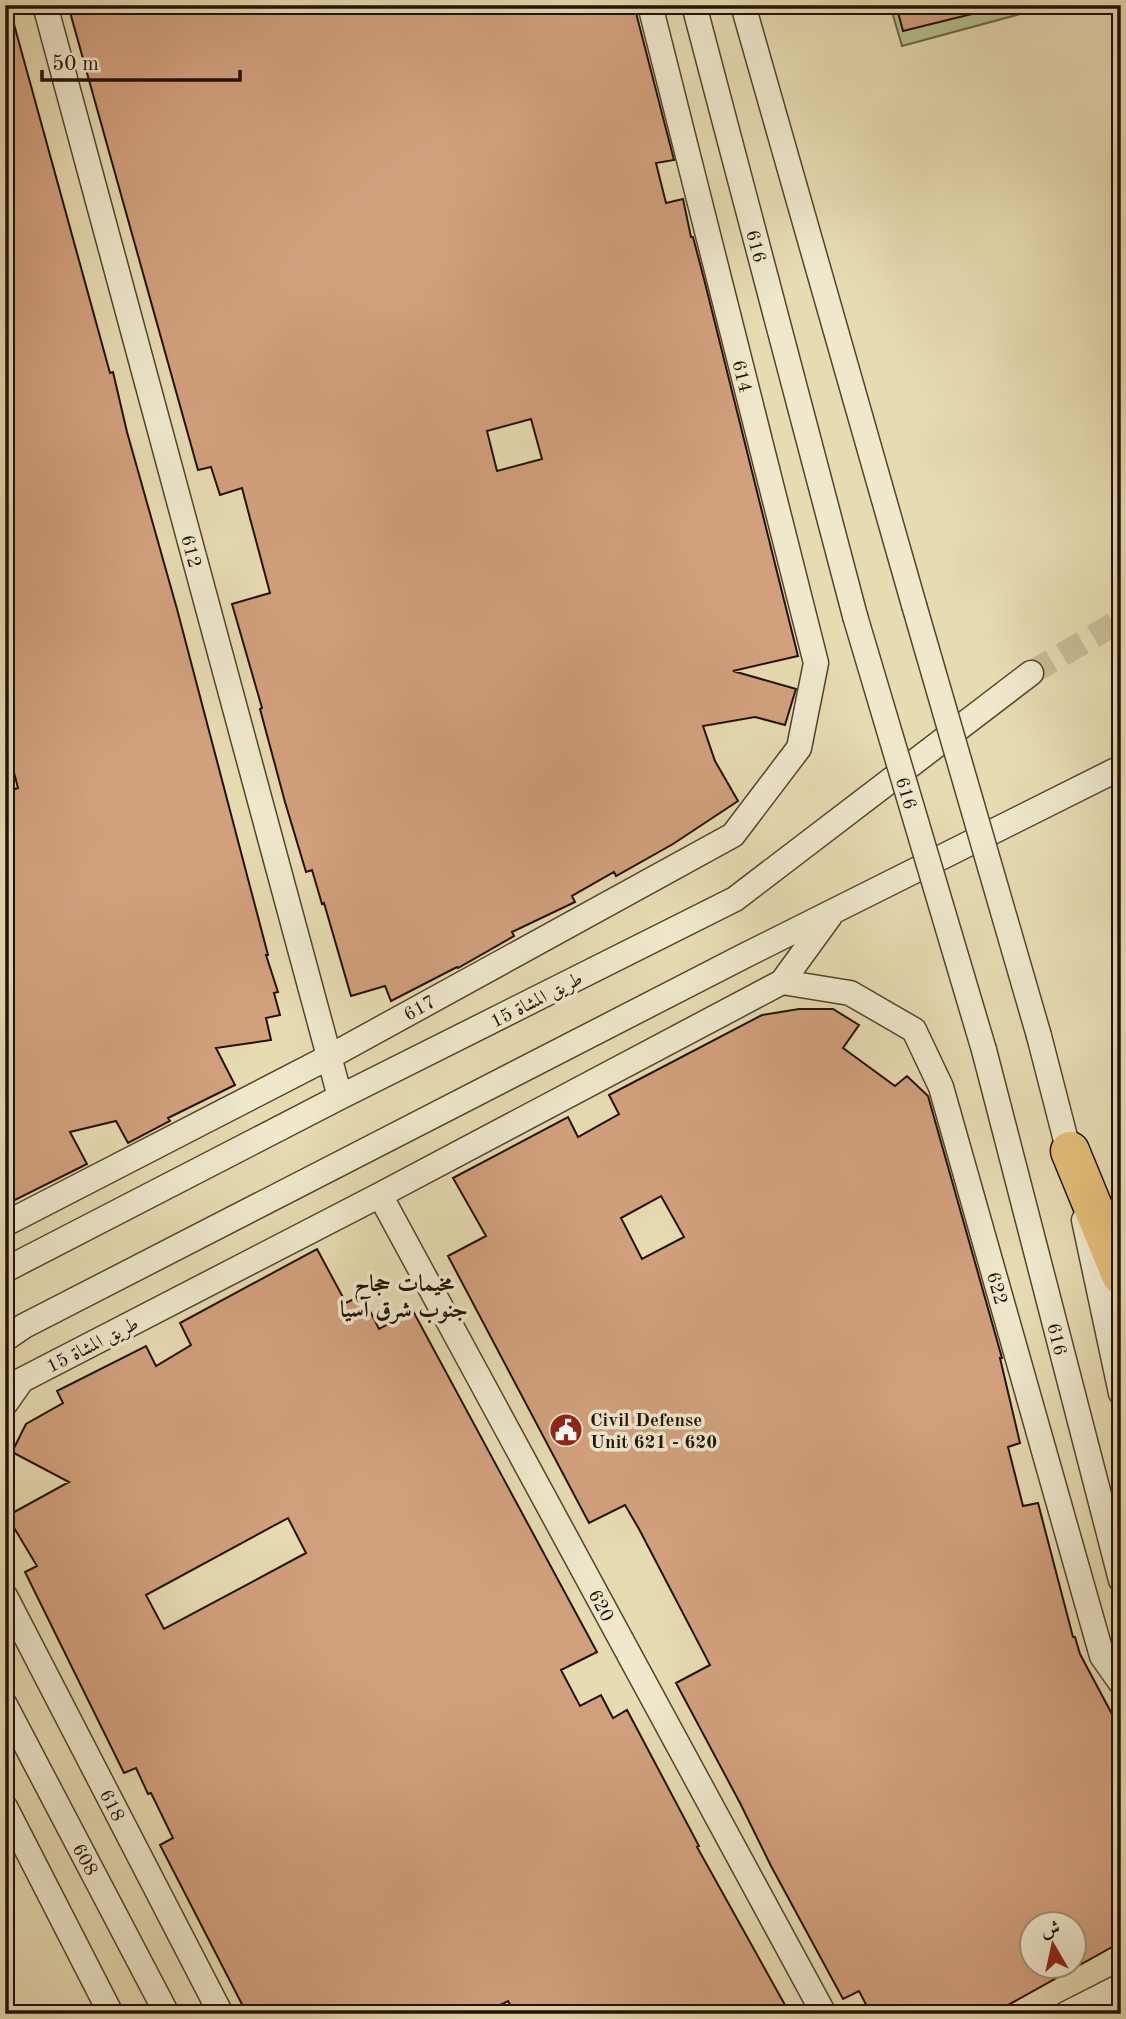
<svg xmlns="http://www.w3.org/2000/svg" width="1126" height="2019" font-family="'Old Standard TT',Amiri,serif">
<style>
.green{fill:#b5c08d;stroke:#6c6946;stroke-width:2}
.building{fill:#d2a07d;stroke:#221200;stroke-width:2;fill-rule:evenodd}
.lines{fill:none;stroke-linecap:round;stroke-linejoin:round}
.street-tunnel{stroke:#c9bd97;stroke-width:24;stroke-dasharray:24 12;stroke-linecap:butt}
.street-casing{stroke:#53442c;stroke-width:27}
.primary-casing{stroke:#221200;stroke-width:41}
.street{stroke:#efe8cd;stroke-width:24}
.primary{stroke:#e4be79;stroke-width:38}
.street-bridge-casing{stroke:#53442c;stroke-width:27;stroke-linecap:butt}
.street-bridge{stroke:#efe8cd;stroke-width:24}
.labels{text-anchor:middle;stroke-width:7;stroke-linejoin:round;paint-order:stroke}
.street-label{font-size:19px;fill:#221200;stroke:#efe8cd}
.poi-label{font-size:19px;font-weight:bold;fill:#221200;stroke:#efe8cd;text-anchor:start}
.quarter-label{font-size:23px;font-weight:bold;fill:#221200;stroke:#efe8cd}
</style>
<rect width="100%" height="100%" fill="#e7dbb2"/>
<filter id="stains"><feTurbulence type="fractalNoise" baseFrequency=".00286" numOctaves="4"/><feColorMatrix values="0 0 0 0 .2 0 0 0 0 .09 0 0 0 0 .02 0 0 0 .5 -.17"/></filter>
<radialGradient id="worn" r=".72"><stop offset=".6" stop-color="#630" stop-opacity="0"/><stop offset="1" stop-color="#630" stop-opacity=".3"/></radialGradient>
<!-- green -->
<path class="green" d="M 890,5 L 1034,5 L 1035,10 L 902,46 Z"/>
<!-- building -->
<path class="building" d="M 68,5 L 634,5 L 674,160 L 656,163 L 666,203 L 683,199 L 691,237 L 693,237 L 704,279 L 798,656 L 733,671 L 796,689 L 795,692 L 785,725 L 755,717 L 703,726 L 715,761 L 738,801 L 673,844 L 616,876 L 614,872 L 572,896 L 575,902 L 512,932 L 514,936 L 458,968 L 457,967 L 391,1001 L 385,986 L 351,996 L 324,903 L 322,904 L 312,870 L 306,872 L 285,802 L 260,709 L 262,708 L 232,604 L 270,593 L 251,522 L 242,488 L 220,495 L 211,467 L 198,470 ZM 531,419 L 542,459 L 497,471 L 487,431 Z
M 896,5 L 975,5 L 976,13 L 903,31 Z
M 12,17 L 110,373 L 113,372 L 127,432 L 177,609 L 268,955 L 266,955 L 278,992 L 274,993 L 280,1015 L 266,1018 L 271,1040 L 216,1048 L 235,1085 L 168,1118 L 170,1121 L 128,1143 L 116,1121 L 70,1132 L 87,1164 L 5,1205 L 5,792 L 18,788 L 5,738 L 5,18 Z
M 799,1009 L 833,1009 L 859,1025 L 843,1048 L 895,1086 L 907,1076 L 928,1096 L 1002,1358 L 1000,1358 L 1020,1443 L 1008,1447 L 1023,1506 L 1038,1503 L 1073,1637 L 1075,1637 L 1080,1654 L 1121,1731 L 1121,1942 L 992,2014 L 871,2014 L 859,1991 L 843,1999 L 771,1866 L 740,1803 L 676,1683 L 710,1665 L 639,1529 L 625,1505 L 589,1523 L 448,1256 L 486,1236 L 453,1178 L 568,1117 L 578,1137 L 619,1114 L 609,1095 L 762,1015 ZM 661,1196 L 684,1237 L 642,1259 L 621,1218 ZM 1032,1924 L 1074,1924 L 1074,1966 L 1032,1966 Z
M 317,1249 L 346,1303 L 362,1295 L 379,1329 L 413,1311 L 597,1652 L 561,1670 L 580,1706 L 601,1695 L 613,1718 L 627,1710 L 699,1846 L 697,1847 L 790,2014 L 515,2014 L 508,2001 L 482,2014 L 247,2014 L 160,1845 L 173,1838 L 151,1793 L 148,1794 L 136,1768 L 124,1773 L 25,1572 L 37,1566 L 7,1516 L 69,1482 L 12,1452 L 26,1424 L 63,1403 L 57,1391 L 146,1346 L 156,1366 L 191,1345 L 180,1323 ZM 288,1518 L 306,1553 L 164,1629 L 146,1595 Z"/>
<g class="lines">
<!-- street-tunnel -->
<path class="street-tunnel" d="M 1031,673 L 1121,620"/>
<defs>
<path id="street" d="M 45,5 L 340,1097
M 694,5 L 855,616
M 743,5 L 914,605
M 782,982 L 850,993 L 914,1030 L 941,1087 L 1102,1656 L 1121,1683
M 1039,1036 L 1072,1164
M 984,1050 L 1121,1580
M 380,1195 L 824,2014
M 1084,1220 L 1121,1393
M 5,1224 L 329,1057 L 733,835 L 799,748 L 816,663 L 650,5
M 5,1270 L 340,1097 L 735,899 L 1031,673
M 5,1339 L 24,1326 L 744,956 L 1118,769
M 5,1404 L 22,1380 L 380,1195 L 782,982 L 830,916
M 5,1596 L 221,2014
M 5,1705 L 167,2014
M 5,1807 L 111,2014
M 1066,2014 L 1121,1986"/>
<path id="primary" d="M 1070,1151 L 1121,1275"/>
</defs>
<!-- street casing -->
<use href="#street" class="street-casing"/>
<!-- primary casing -->
<use href="#primary" class="primary-casing"/>
<!-- street -->
<use href="#street" class="street"/>
<!-- primary -->
<use href="#primary" class="primary"/>
<defs>
<path id="street-bridge" d="M 914,605 L 1039,1036
M 855,616 L 984,1050"/>
</defs>
<!-- street-bridge casing -->
<use href="#street-bridge" class="street-bridge-casing"/>
<!-- street-bridge -->
<use href="#street-bridge" class="street-bridge"/>
</g>
<!-- icons -->
<defs>
<symbol id="civic-disc" viewBox="-11 -11 22 22"><circle r="9.5" fill="#8f2418" stroke="#efe8cd"/><path d="M-.6-6.5H3V-4.5H.6V-3L4-1V1h2V6H-6V1h2V-1L-.6-3ZM-1.2 2.5V6h2.4V2.5Z" fill="#fff"/></symbol>
</defs>
<g fill-rule="evenodd">
<use href="#civic-disc" x="547" y="1411" width="38" height="38"/>
</g>
<g class="labels">
<!-- street labels -->
<g class="street-label">
<text transform="translate(757 246) rotate(75)" y="7">616</text>
<text transform="translate(743 376) rotate(76)" y="7">614</text>
<text transform="translate(192 551) rotate(75)" y="7">612</text>
<text transform="translate(907 793) rotate(73)" y="7">616</text>
<text transform="translate(536 999) rotate(-27)" y="7">طريق المشاة 15</text>
<text transform="translate(419 1007) rotate(-29)" y="7">617</text>
<text transform="translate(998 1288) rotate(74)" y="7">622</text>
<text transform="translate(1058 1339) rotate(76)" y="7">616</text>
<text transform="translate(92 1344) rotate(-27)" y="7">طريق المشاة 15</text>
<text transform="translate(602 1605) rotate(62)" y="7">620</text>
<text transform="translate(113 1805) rotate(63)" y="7">618</text>
<text transform="translate(86 1859) rotate(62)" y="7">608</text>
</g>
<!-- poi labels -->
<g class="poi-label">
<text x="590" y="1426">Civil Defense<tspan x="590" dy="22">Unit 621 - 620</tspan></text>
</g>
<!-- quarter labels -->
<g class="quarter-label">
<text x="404" y="1291">مخيمات حجاج<tspan x="404" dy="26">جنوب شرق آسيا</tspan></text>
</g>
</g>
<!-- margin -->
<rect width="1126" height="2019" fill="none" stroke="#e7dbb2" stroke-width="28"/>
<rect x="7" y="7" width="1112" height="2005" fill="none" stroke="#221200" stroke-width="3.5"/>
<rect x="14" y="14" width="1098" height="1991" fill="none" stroke="#221200" stroke-width="2"/>
<!-- north arrow -->
<g transform="translate(1053 1945) rotate(351)"><circle r="33" fill="#efe8cd" stroke="#9d927b" stroke-width="2"/>
<path d="M0-5L12 26L0 18L-12 26Z" fill="#8f2418"/>
<text y="-10" font-size="19" font-weight="bold" text-anchor="middle" fill="#221200">ش</text>
</g>
<!-- scale -->
<path d="M42 70v10h198v-10" fill="none" stroke="#221200" stroke-width="3.5"/>
<text x="52" y="70" font-size="21" fill="#221200" stroke="#efe8cd" stroke-width="5" paint-order="stroke">50 m</text>
<rect width="100%" height="100%" filter="url(#stains)"/>
<rect width="100%" height="100%" fill="url(#worn)"/>
</svg>
